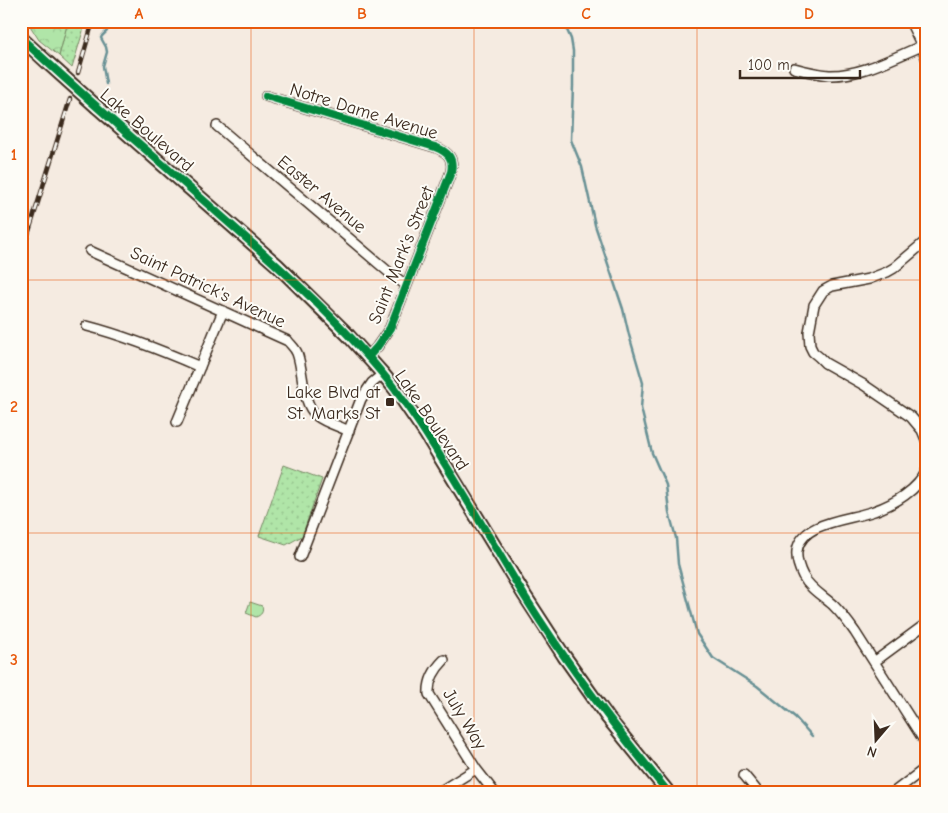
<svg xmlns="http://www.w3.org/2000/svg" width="948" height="813" font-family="'Comic Neue',sans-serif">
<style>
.grass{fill:url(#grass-dots);stroke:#768863}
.forest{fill:url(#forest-crowns);stroke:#768863}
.green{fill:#b0e5a8;stroke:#768863}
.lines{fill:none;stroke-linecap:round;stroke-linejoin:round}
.stream{stroke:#699195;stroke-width:2.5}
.street-casing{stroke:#3b2a1e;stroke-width:12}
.secondary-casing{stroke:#3b2a1e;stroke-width:16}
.street{stroke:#fdfcf7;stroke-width:9}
.secondary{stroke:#fdfcf7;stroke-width:12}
.rail-casing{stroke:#3b2a1e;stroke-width:4.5}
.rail{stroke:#fdfcf7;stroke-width:2.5;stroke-dasharray:8;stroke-linecap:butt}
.secondary-bridge-casing{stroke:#3b2a1e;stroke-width:16;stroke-linecap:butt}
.secondary-bridge{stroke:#fdfcf7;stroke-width:12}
.cycleway-casing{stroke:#fdfcf7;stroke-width:11}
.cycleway{stroke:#00873e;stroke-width:8}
.grid{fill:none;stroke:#e8590c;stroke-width:1;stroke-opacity:0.55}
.poi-dot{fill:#3b2a1e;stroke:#fdfcf7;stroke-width:2}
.labels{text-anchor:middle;stroke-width:4;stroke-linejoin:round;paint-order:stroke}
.street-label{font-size:18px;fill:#3b2a1e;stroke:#fdfcf7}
.poi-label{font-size:18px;fill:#3b2a1e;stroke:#fdfcf7;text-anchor:end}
.neatline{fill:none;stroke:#e8590c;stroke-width:2}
.grid-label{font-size:16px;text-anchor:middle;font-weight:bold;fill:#e8590c}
</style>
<defs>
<pattern id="grass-dots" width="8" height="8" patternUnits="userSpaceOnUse" patternTransform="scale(1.25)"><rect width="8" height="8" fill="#b0e5a8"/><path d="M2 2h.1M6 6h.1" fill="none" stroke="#98c590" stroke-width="1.8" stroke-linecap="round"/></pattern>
<pattern id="forest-crowns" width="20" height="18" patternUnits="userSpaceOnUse" patternTransform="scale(1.25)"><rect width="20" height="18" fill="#b0e5a8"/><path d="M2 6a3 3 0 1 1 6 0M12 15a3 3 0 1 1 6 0" fill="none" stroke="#98c590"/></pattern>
</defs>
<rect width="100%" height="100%" fill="#f5ebe1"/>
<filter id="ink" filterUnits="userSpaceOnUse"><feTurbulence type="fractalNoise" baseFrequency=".02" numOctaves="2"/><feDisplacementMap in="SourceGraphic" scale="10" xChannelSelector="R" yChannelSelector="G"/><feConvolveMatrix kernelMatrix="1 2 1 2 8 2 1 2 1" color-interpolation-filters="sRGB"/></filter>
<g filter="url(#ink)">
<!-- grass -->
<path class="grass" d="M 68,21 L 86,21 L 72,68 L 59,56 Z
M 284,465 L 322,479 L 302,536 L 286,545 L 259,536 Z"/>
<!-- forest -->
<path class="forest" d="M 27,21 L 68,21 L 59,56 L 39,40 Z"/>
<!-- green -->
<path class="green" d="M 250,602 L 262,606 C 264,612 261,615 256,617 L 246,613 Z"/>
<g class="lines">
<!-- stream -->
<path class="stream" d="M 563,21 L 571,39 L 573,51 L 573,86 L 571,140 L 582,167 L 595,225 L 623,309 L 629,335 L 643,383 L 641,408 L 652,453 L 666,485 L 669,512 L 676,538 L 678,564 L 697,634 L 713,658 L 757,686 L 795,717 L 812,736
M 106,84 L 103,66 L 107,52 L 106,47 L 101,38 L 102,36 L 107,31 L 110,21"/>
<defs>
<path id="street" d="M 910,21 L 922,46 L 927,60
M 794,68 C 805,71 817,74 829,75 C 861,76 892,58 922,46
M 266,96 L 435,147 C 448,152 454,158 451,172 L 390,328 L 377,347 L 368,357
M 217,126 L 391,274 L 406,285
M 927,240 L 894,268 L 887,272 L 869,279 L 832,286 L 823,291 L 814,305 L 809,332 L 810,346 L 813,352 L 819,357 L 825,363 L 864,385 L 911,417 L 922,430 L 927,442
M 90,251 L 288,341 C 291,345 295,348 297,353 C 304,371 301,403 317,416 C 326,423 339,426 349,431
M 87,326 C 126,336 163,351 200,367
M 177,422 L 223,311
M 927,470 C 918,490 894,504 874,511 C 851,520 801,521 797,551 C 796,560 799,568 803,576 C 810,589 823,596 833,605 C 841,613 848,622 855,632 L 927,745
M 300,557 L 361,399 L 372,383 L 383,374
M 444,660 C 435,669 428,680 429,694 L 476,769 L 494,792
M 874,662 L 927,623
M 744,775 L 758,792
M 439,792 L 476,769
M 894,792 L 927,767"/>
<path id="secondary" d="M 21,38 L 48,63
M 97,107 L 277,265 L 347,334 L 383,374 L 396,390 L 426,434 L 525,596 L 564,656 L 608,718 L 668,792"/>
</defs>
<!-- street casing -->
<use href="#street" class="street-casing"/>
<!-- secondary casing -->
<use href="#secondary" class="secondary-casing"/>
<!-- street -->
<use href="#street" class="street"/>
<!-- secondary -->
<use href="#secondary" class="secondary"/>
<defs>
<path id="rail" d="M 78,73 L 93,21
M 21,257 L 70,99"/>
</defs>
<!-- rail casing -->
<use href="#rail" class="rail-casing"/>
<!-- rail -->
<use href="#rail" class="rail"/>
<defs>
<path id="secondary-bridge" d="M 48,63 L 97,107"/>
</defs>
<!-- secondary-bridge casing -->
<use href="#secondary-bridge" class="secondary-bridge-casing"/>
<!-- secondary-bridge -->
<use href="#secondary-bridge" class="secondary-bridge"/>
<defs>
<path id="cycleway" d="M 21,38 C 86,99 154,156 220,215 C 277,265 334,315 382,373 C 408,404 429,438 450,472 C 476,514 500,556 525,597 C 568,666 616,729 668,792
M 266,96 L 435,147 C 448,152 454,158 451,172 L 390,328 L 377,347 L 368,357"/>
</defs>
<!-- cycleway casing -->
<use href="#cycleway" class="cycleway-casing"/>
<!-- cycleway -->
<use href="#cycleway" class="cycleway"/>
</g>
</g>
<!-- grid -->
<path class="grid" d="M 251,21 L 251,792M 474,21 L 474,792M 697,21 L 697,792M 21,280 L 927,280M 21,533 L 927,533"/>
<!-- markers -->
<rect class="poi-dot" x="385" y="397" width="10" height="10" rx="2.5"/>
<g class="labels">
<!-- street labels -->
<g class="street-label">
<text transform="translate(364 111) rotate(17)" y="6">Notre Dame Avenue</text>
<text transform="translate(147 130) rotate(41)" y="6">Lake Boulevard</text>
<text transform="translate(322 194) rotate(40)" y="6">Easter Avenue</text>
<text transform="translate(401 255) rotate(-68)" y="6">Saint Mark's Street</text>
<text transform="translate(208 287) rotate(25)" y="6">Saint Patrick's Avenue</text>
<text transform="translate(432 420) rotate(56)" y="6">Lake Boulevard</text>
<text transform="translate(465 719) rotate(59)" y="6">July Way</text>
</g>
<!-- poi labels -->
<g class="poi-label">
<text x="380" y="398">Lake Blvd at<tspan x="380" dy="21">St. Marks St</tspan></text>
</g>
</g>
<!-- margin -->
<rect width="948" height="813" fill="none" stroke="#fdfcf7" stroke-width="55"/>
<!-- north arrow -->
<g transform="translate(876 740) rotate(199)" stroke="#fdfcf7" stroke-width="4" paint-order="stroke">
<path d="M0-4L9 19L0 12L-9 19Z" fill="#3b2a1e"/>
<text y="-8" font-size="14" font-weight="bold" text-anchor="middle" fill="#3b2a1e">N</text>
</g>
<!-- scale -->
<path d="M740 70v8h120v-8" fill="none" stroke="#3b2a1e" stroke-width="2.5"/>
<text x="748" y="70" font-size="15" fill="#3b2a1e" stroke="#fdfcf7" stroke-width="4" paint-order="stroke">100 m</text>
<rect x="28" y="28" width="892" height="758" class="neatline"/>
<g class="grid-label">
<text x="139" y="19">A</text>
<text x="362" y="19">B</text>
<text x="586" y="19">C</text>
<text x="809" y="19">D</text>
<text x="14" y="160">1</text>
<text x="14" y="412">2</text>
<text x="14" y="665">3</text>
</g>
</svg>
